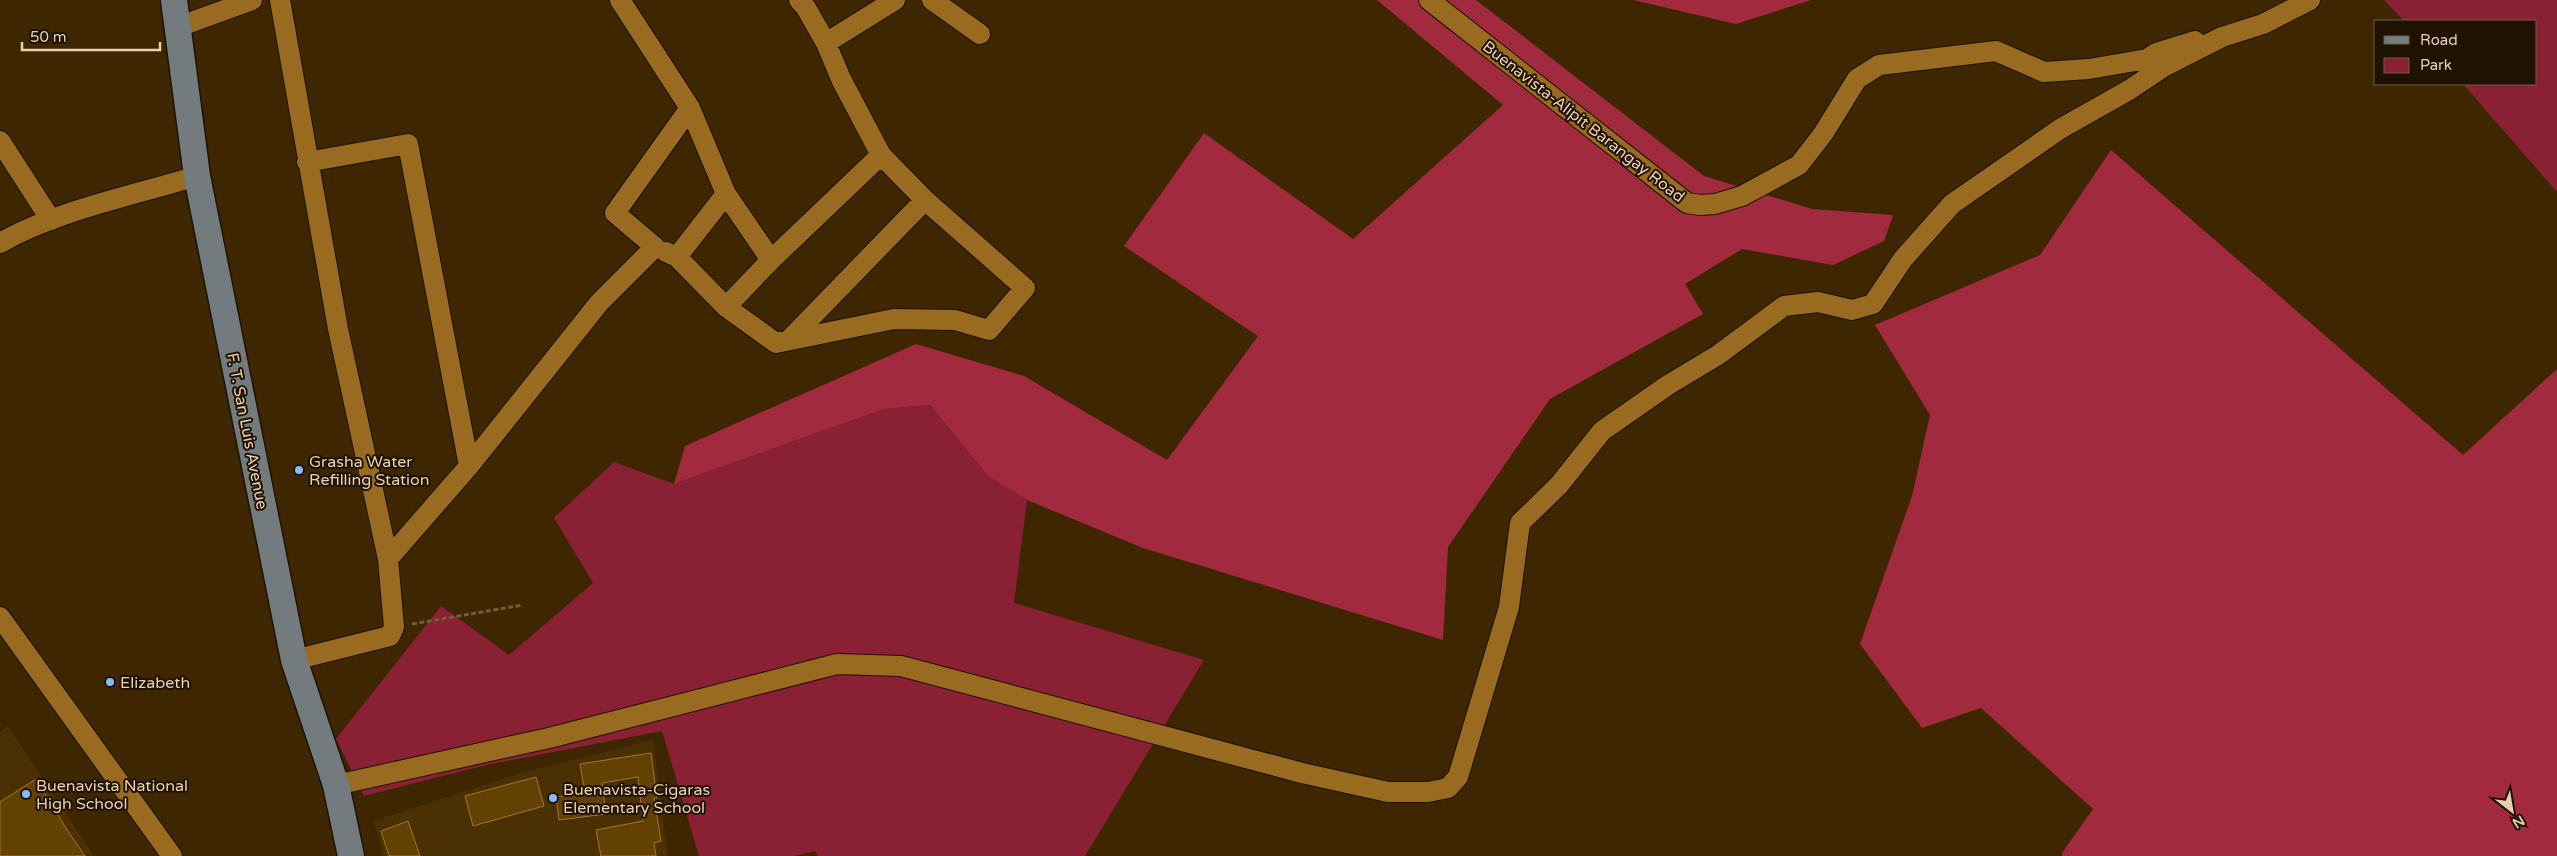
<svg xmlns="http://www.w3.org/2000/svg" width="2557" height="856" font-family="'Varela Round',sans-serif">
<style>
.built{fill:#4a3002}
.green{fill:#8a2034}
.forest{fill:#a12a3f}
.building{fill:#624103;stroke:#a3762e}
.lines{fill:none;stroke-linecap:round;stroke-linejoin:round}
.minor-casing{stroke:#1f1200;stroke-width:22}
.major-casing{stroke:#1f1200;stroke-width:29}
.path{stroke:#725b36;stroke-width:3;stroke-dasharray:5 2.5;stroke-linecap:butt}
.minor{stroke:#986b21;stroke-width:20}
.major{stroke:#737b7e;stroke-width:26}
.poi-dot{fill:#88bafc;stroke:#1f1200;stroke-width:2}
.labels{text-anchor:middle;stroke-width:4;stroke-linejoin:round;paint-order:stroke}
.street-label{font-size:16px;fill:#e8cfae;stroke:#1f1200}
.poi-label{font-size:16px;fill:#e8cfae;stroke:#1f1200;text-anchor:start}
</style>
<rect width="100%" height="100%" fill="#3e2700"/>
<!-- built -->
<path class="built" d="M 8,726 L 94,856 L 0,856 L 0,732 Z
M 653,740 L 668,856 L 383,856 L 374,821 L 518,774 Z"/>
<!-- green -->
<path class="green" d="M 2384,0 L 2557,0 L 2557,192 L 2463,84 L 2536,84 L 2536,21 L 2404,21 Z
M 930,405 L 988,476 L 1027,500 L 1014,603 L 1204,660 L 1085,856 L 818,856 L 815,851 L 795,856 L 699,856 L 662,731 L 486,765 L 364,796 L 336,739 L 441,606 L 509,655 L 593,583 L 554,518 L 614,462 L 674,484 L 884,409 Z"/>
<!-- forest -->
<path class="forest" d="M 1377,0 L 1476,0 L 1704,176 L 1812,209 L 1893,215 L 1884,241 L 1833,265 L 1742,249 L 1685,284 L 1703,314 L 1550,399 L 1448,547 L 1443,640 L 1143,548 L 1027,500 L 988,476 L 930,405 L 884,409 L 674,484 L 685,446 L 916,344 L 1024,376 L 1167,460 L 1258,336 L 1124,246 L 1204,133 L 1353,239 L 1503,105 Z
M 1633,0 L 1811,0 L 1736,24 Z
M 2111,150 L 2463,455 L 2557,369 L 2557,856 L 2062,856 L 2062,853 L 2093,809 L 1981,708 L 1922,728 L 1860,644 L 1912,496 L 1930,415 L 1875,325 L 2040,255 Z"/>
<!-- building -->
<path class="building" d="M 651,753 L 657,798 L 654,798 L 661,841 L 654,843 L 656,856 L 601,856 L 596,830 L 643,821 L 638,777 L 602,783 L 606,814 L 559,820 L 556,797 L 585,793 L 580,764 Z
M 536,777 L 544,806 L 473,826 L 465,796 Z
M 36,779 L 67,830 L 85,856 L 0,856 L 0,802 Z
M 408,821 L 420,856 L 389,856 L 381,831 Z"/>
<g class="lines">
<defs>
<path id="minor" d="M 280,0 L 338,329 L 388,559 L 394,627 L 390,636 L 294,660
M 620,0 L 690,108 L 726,194 L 771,260
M 932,0 L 980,34
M 1429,0 L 1687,203 L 1700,205 L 1715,204 L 1742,196 L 1799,165 L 1823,134 L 1857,79 L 1879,65 L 1996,51 L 2044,72 L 2089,69 L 2147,59 L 2156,53 L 2195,41
M 178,27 L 252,0
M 826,43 L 895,0
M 0,141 L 51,220
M 307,162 L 408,144 L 469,466
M 0,243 C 55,211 135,195 197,176
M 666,252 L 677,257 L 726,194
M 677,257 L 726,307 L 776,343 L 894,319 L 955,320 L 989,330 L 1025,288 L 925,200 L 881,155 L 841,79 L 826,43 L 806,8 L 799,0
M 726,307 L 771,260 L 881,155
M 789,340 L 925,200
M 388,559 L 469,466 L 599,303 L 655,247 L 615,213 L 690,108
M 0,617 L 172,856
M 336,785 L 549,738 L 837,664 L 901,666 L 1302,773 L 1388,792 L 1428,792 L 1448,788 L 1458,777 L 1509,607 L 1520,523 L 1559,485 L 1602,431 L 1668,385 L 1718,355 L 1784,306 L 1818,302 L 1852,310 L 1873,304 L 1903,259 L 1952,204 L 2060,129 L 2129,90 L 2165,66 L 2222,37 L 2263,24 L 2310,0"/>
<path id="major" d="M 174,0 L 197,176 L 294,660 L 336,785 L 351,856"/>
</defs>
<!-- minor casing -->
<use href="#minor" class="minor-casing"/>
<!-- major casing -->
<use href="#major" class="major-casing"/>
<!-- path -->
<path class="path" d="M 412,624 L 523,605"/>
<!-- minor -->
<use href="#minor" class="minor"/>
<!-- major -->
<use href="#major" class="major"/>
</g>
<!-- markers -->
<g class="poi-dot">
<circle cx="299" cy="470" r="5"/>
<circle cx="110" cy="682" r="5"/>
<circle cx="26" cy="794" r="5"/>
<circle cx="553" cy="798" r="5"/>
</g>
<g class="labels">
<!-- street labels -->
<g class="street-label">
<text transform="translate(1584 121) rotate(38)" y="6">Buenavista-Alipit Barangay Road</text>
<text transform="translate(248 431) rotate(79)" y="6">F. T. San Luis Avenue</text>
</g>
<!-- poi labels -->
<g class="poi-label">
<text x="309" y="467">Grasha Water<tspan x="309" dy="18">Refilling Station</tspan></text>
<text x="120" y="688">Elizabeth</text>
<text x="36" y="791">Buenavista National<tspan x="36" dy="18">High School</tspan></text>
<text x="563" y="795">Buenavista-Cigaras<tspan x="563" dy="18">Elementary School</tspan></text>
</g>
</g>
<!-- legend -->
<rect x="2374" y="20" width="162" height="65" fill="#1f1200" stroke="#6f5e46"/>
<rect x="2384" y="36" width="25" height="8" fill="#737b7e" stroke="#6f5e46"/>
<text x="2420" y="45" font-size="15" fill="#e8cfae">Road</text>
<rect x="2384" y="58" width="25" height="15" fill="#8a2034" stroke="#6f5e46"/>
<text x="2420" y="70" font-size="15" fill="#e8cfae">Park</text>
<!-- north arrow -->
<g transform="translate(2512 811) rotate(149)" stroke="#1f1200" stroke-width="4" paint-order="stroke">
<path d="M0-4L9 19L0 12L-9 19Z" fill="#e8cfae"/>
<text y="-8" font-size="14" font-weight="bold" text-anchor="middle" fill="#e8cfae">N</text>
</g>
<!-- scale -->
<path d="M22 42v8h138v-8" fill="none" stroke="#e8cfae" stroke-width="2.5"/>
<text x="30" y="42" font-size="15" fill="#e8cfae" stroke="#1f1200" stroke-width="4" paint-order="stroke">50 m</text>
</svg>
